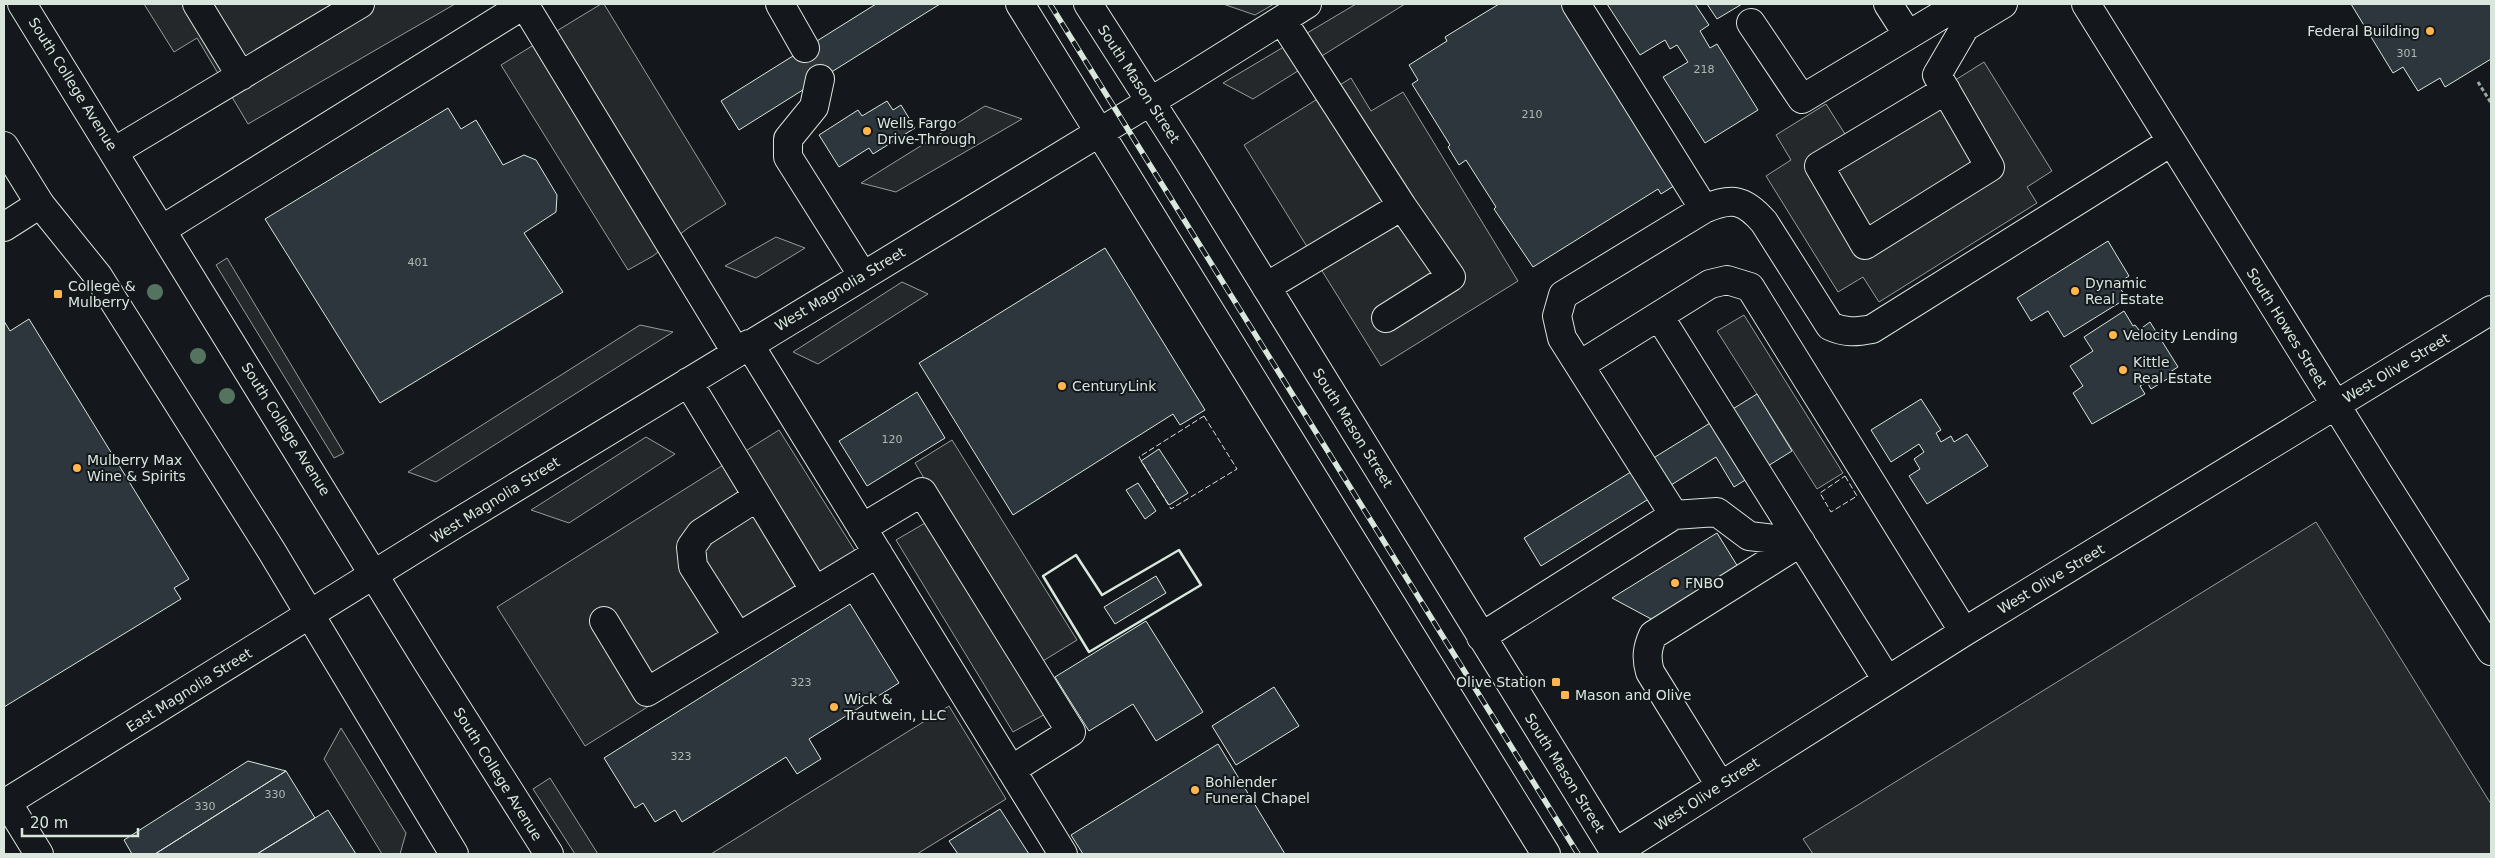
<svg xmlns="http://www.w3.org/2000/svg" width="2495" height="858" font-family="'DejaVu Sans',sans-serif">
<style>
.parking{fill:#24282b;stroke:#939e99}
.building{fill:#2c363c;stroke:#d8e6dc}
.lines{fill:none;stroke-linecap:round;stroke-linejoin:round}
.minor-tunnel{stroke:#313739;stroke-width:28;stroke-dasharray:28 14;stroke-linecap:butt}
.minor-casing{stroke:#d8e6dc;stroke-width:30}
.highway-casing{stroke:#d8e6dc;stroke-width:30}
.path{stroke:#9da8a2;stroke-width:3;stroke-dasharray:4 2.5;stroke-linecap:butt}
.minor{stroke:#14181c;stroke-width:28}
.highway{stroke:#14181c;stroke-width:28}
.rail-casing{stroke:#d8e6dc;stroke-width:5.5}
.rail{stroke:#14181c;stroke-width:4;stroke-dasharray:11;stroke-linecap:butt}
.fence{stroke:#d8e6dc;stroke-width:1;stroke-dasharray:6 2.5;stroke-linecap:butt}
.wall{stroke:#d8e6dc;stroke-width:2.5}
.tree{fill:#55745f}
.poi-dot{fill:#ffb74d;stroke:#14181c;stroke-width:2}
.labels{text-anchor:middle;stroke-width:4;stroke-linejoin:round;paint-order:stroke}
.number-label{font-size:11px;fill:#adbab4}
.poi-label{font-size:14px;fill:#d8e6dc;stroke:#14181c;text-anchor:start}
.street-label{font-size:14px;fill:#d8e6dc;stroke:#14181c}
</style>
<rect width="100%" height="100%" fill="#14181c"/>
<!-- parking -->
<path class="parking" d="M 144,4 L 455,4 L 248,124 L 197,38 L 174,52 Z
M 601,4 L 604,4 L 726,204 L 688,228 L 653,256 L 628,270 L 501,65 Z
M 1223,4 L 1274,4 L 1255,15 Z
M 1356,4 L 1405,4 L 1253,99 L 1223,83 Z
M 1984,62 L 2052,171 L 2027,187 L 2037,203 L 1879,302 L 1863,277 L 1838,292 L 1766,176 L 1791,160 L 1776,135 L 1826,104 L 1852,145 Z
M 1351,78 L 1371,111 L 1403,92 L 1518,281 L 1381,366 L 1244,145 Z
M 985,106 L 1022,119 L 896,192 L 861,183 Z
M 776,237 L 805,248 L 756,278 L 725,266 Z
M 227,258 L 344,453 L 334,458 L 216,265 Z
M 902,282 L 928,294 L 818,364 L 793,352 Z
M 1744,315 L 1843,473 L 1817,489 L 1717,331 Z
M 640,325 L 673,332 L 436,482 L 408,472 Z
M 779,430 L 867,570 L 585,746 L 497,607 Z
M 646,437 L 675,454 L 569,523 L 531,510 Z
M 952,440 L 1077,640 L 1025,672 L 1049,712 L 1013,732 L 896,540 L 944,512 L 915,463 Z
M 2316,522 L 2491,804 L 2491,854 L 1813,854 L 1803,839 Z
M 949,706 L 1006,799 L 917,854 L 711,854 Z
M 341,728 L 406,833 L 400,854 L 382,854 L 324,759 Z
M 550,778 L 598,854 L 575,854 L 533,789 Z"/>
<!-- building -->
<path class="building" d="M 876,4 L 940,4 L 739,130 L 721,101 Z
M 1499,4 L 1565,4 L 1677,184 L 1661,194 L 1658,189 L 1533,267 L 1494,209 L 1496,207 L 1466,160 L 1459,165 L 1448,147 L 1450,145 L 1412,84 L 1418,80 L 1409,65 L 1447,41 L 1445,37 Z
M 1607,4 L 1695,4 L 1709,25 L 1700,31 L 1710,48 L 1717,44 L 1758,110 L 1705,143 L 1663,77 L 1688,62 L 1677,45 L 1670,49 L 1665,40 L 1640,55 Z
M 1707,4 L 1742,4 L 1717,19 Z
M 2351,4 L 2491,4 L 2491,59 L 2445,87 L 2440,78 L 2418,91 L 2403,67 L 2393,73 Z
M 887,101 L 893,110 L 901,105 L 915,128 L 873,154 L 869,148 L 839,167 L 819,135 L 858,110 L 862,116 Z
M 448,108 L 461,129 L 476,120 L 503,165 L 524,155 L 536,160 L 557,195 L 556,212 L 524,233 L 563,292 L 380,403 L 265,219 Z
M 2108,241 L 2129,276 L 2117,284 L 2127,298 L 2064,337 L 2048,311 L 2031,321 L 2017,298 Z
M 1105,248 L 1205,410 L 1180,425 L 1173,414 L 1013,515 L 919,363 Z
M 2124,311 L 2133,326 L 2135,325 L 2139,330 L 2150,322 L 2178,367 L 2170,372 L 2172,376 L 2151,389 L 2147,382 L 2140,386 L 2145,394 L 2092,424 L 2073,393 L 2083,386 L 2070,366 L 2093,351 L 2084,337 Z
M 29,319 L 189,579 L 174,588 L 181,599 L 4,707 L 4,321 L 10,331 Z
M 917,392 L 945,438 L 867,486 L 839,441 Z
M 1757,394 L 1792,451 L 1734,487 L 1716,457 L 1541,566 L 1524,538 Z
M 1921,399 L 1941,430 L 1936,433 L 1941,442 L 1951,436 L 1954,442 L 1967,434 L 1988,466 L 1927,504 L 1909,476 L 1920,469 L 1914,459 L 1924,452 L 1919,444 L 1891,462 L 1871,430 Z
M 1159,449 L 1188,493 L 1169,505 L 1141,461 Z
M 1138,483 L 1156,511 L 1145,519 L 1126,490 Z
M 1717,533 L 1738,567 L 1653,620 L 1612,598 Z
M 1156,576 L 1166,593 L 1115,624 L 1104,607 Z
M 850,604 L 899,683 L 809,739 L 821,759 L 797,774 L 786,757 L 682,822 L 675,810 L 655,822 L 643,803 L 635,808 L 604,758 Z
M 1146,621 L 1203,712 L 1156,741 L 1133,704 L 1089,731 L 1055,677 Z
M 1274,687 L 1299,726 L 1236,765 L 1212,726 Z
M 1218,744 L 1285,854 L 1083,854 L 1071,835 Z
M 248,761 L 286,771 L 155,854 L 132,854 L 124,840 Z
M 286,771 L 315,818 L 257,854 L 155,854 Z
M 1000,809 L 1029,854 L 958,854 L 949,841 Z
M 328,810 L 356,854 L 257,854 L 315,818 Z"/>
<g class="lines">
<!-- minor-tunnel -->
<path class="minor-tunnel" d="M 805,48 L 820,79"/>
<defs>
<path id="minor" d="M 197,4 L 241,76
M 524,4 L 736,352
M 780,4 L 805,48
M 1020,4 L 1546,854
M 1088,4 L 1186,157 L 1616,854
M 1576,4 L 1704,209
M 1888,4 L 1908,35
M 2086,4 L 2378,473 L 2491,651
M 1282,20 L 1402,206
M 1751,23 L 1802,99 L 1960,4
M 820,79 L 814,107 L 788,139 L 788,157 L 863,276
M 1946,90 L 1819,166 L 1865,245 L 1990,167 L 1937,75 L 1965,27 L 2003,4
M 115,151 L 360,4
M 4,227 L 40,204
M 163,229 L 525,4
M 1266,287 L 1402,206 L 1451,277 L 1386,318
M 1659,316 L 1887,680
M 749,344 L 1063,854
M 1580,365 L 1710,284 L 1727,280 L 1750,287 L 1964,632
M 688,382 L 815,591
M 862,528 L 922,492 L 1071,732 L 1011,770
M 1801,542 L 1749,536 L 1717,512 L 1674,515 L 1562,338 L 1557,316 L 1563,295 L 1704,209 C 1732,197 1744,199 1764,222 L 1830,326 C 1845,333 1856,332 1872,329 L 2171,142
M 604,621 L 647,692 L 878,553
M 738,637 L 693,566 L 691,547 L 701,533 L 757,497
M 1481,637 L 1674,515
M 1720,785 L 1650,672 C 1646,658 1647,648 1653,635 L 1801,542
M 7,802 L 39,854
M 4,804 L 447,529 L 1184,81 L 1307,4
M 1613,854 L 1964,632 L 2491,310"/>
<path id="highway" d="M 22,4 L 428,663 L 549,854
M 4,146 L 40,204 L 98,276 L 271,550 L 454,854"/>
</defs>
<!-- minor casing -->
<use href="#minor" class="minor-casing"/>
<!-- highway casing -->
<use href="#highway" class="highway-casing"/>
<!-- path -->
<path class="path" d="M 2478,82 L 2491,103"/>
<!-- minor -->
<use href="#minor" class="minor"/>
<!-- highway -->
<use href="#highway" class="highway"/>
<defs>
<path id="rail" d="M 1050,4 L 1578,854"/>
</defs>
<!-- rail casing -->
<use href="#rail" class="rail-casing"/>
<!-- rail -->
<use href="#rail" class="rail"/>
<!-- fence -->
<path class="fence" d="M 1204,416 L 1237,469 L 1171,509 L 1139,457 Z
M 1845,476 L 1857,496 L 1831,512 L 1820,493 Z"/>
<!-- wall -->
<path class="wall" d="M 1179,550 L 1201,585 L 1089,652 L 1043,576 L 1076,555 L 1102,595 Z"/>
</g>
<!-- trees -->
<g class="tree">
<circle cx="155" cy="292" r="8"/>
<circle cx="198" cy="356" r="8"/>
<circle cx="227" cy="396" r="8"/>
</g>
<!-- markers -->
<g class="poi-dot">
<circle cx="2430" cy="31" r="5"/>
<circle cx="867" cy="131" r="5"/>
<circle cx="2075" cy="291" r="5"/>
<rect x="53" y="289" width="10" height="10" rx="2.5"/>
<circle cx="2113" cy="335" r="5"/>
<circle cx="2123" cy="370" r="5"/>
<circle cx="1062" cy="386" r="5"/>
<circle cx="77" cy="468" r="5"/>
<circle cx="1675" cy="583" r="5"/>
<rect x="1551" y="677" width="10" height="10" rx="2.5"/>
<rect x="1560" y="690" width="10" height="10" rx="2.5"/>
<circle cx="834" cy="707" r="5"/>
<circle cx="1195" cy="790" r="5"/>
</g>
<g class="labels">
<!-- number labels -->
<g class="number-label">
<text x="2407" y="57">301</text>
<text x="1704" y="73">218</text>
<text x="1532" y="118">210</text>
<text x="418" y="266">401</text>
<text x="892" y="443">120</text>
<text x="801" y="686">323</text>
<text x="681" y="760">323</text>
<text x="275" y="798">330</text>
<text x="205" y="810">330</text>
</g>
<!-- poi labels -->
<g class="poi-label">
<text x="2420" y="36" text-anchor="end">Federal Building</text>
<text x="877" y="128">Wells Fargo<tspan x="877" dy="16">Drive-Through</tspan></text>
<text x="2085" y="288">Dynamic<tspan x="2085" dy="16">Real Estate</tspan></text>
<text x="68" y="291">College &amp;<tspan x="68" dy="16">Mulberry</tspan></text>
<text x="2123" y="340">Velocity Lending</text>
<text x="2133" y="367">Kittle<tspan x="2133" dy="16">Real Estate</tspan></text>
<text x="1072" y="391">CenturyLink</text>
<text x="87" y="465">Mulberry Max<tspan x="87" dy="16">Wine &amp; Spirits</tspan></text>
<text x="1685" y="588">FNBO</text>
<text x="1546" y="687" text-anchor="end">Olive Station</text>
<text x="1575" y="700">Mason and Olive</text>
<text x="844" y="704">Wick &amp;<tspan x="844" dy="16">Trautwein, LLC</tspan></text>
<text x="1205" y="787">Bohlender<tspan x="1205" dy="16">Funeral Chapel</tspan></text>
</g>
<!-- street labels -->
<g class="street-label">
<text transform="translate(73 84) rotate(58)" y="5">South College Avenue</text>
<text transform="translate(1139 84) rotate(57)" y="5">South Mason Street</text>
<text transform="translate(840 289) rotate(-31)" y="5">West Magnolia Street</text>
<text transform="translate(2287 328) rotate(58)" y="5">South Howes Street</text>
<text transform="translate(2396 368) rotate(-31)" y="5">West Olive Street</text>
<text transform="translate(1353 428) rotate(58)" y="5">South Mason Street</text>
<text transform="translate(286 429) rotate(58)" y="5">South College Avenue</text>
<text transform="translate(495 500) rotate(-32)" y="5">West Magnolia Street</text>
<text transform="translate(2051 579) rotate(-31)" y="5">West Olive Street</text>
<text transform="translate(189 690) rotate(-32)" y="5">East Magnolia Street</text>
<text transform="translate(1565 773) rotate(58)" y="5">South Mason Street</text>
<text transform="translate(498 774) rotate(58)" y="5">South College Avenue</text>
<text transform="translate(1707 794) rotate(-33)" y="5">West Olive Street</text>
</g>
</g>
<!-- border -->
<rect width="2495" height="858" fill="none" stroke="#d8e6dc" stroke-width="10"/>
<!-- scale -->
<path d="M22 828v8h116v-8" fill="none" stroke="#d8e6dc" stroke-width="2.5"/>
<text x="30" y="828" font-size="15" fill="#d8e6dc" stroke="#14181c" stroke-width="4" paint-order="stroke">20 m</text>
</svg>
